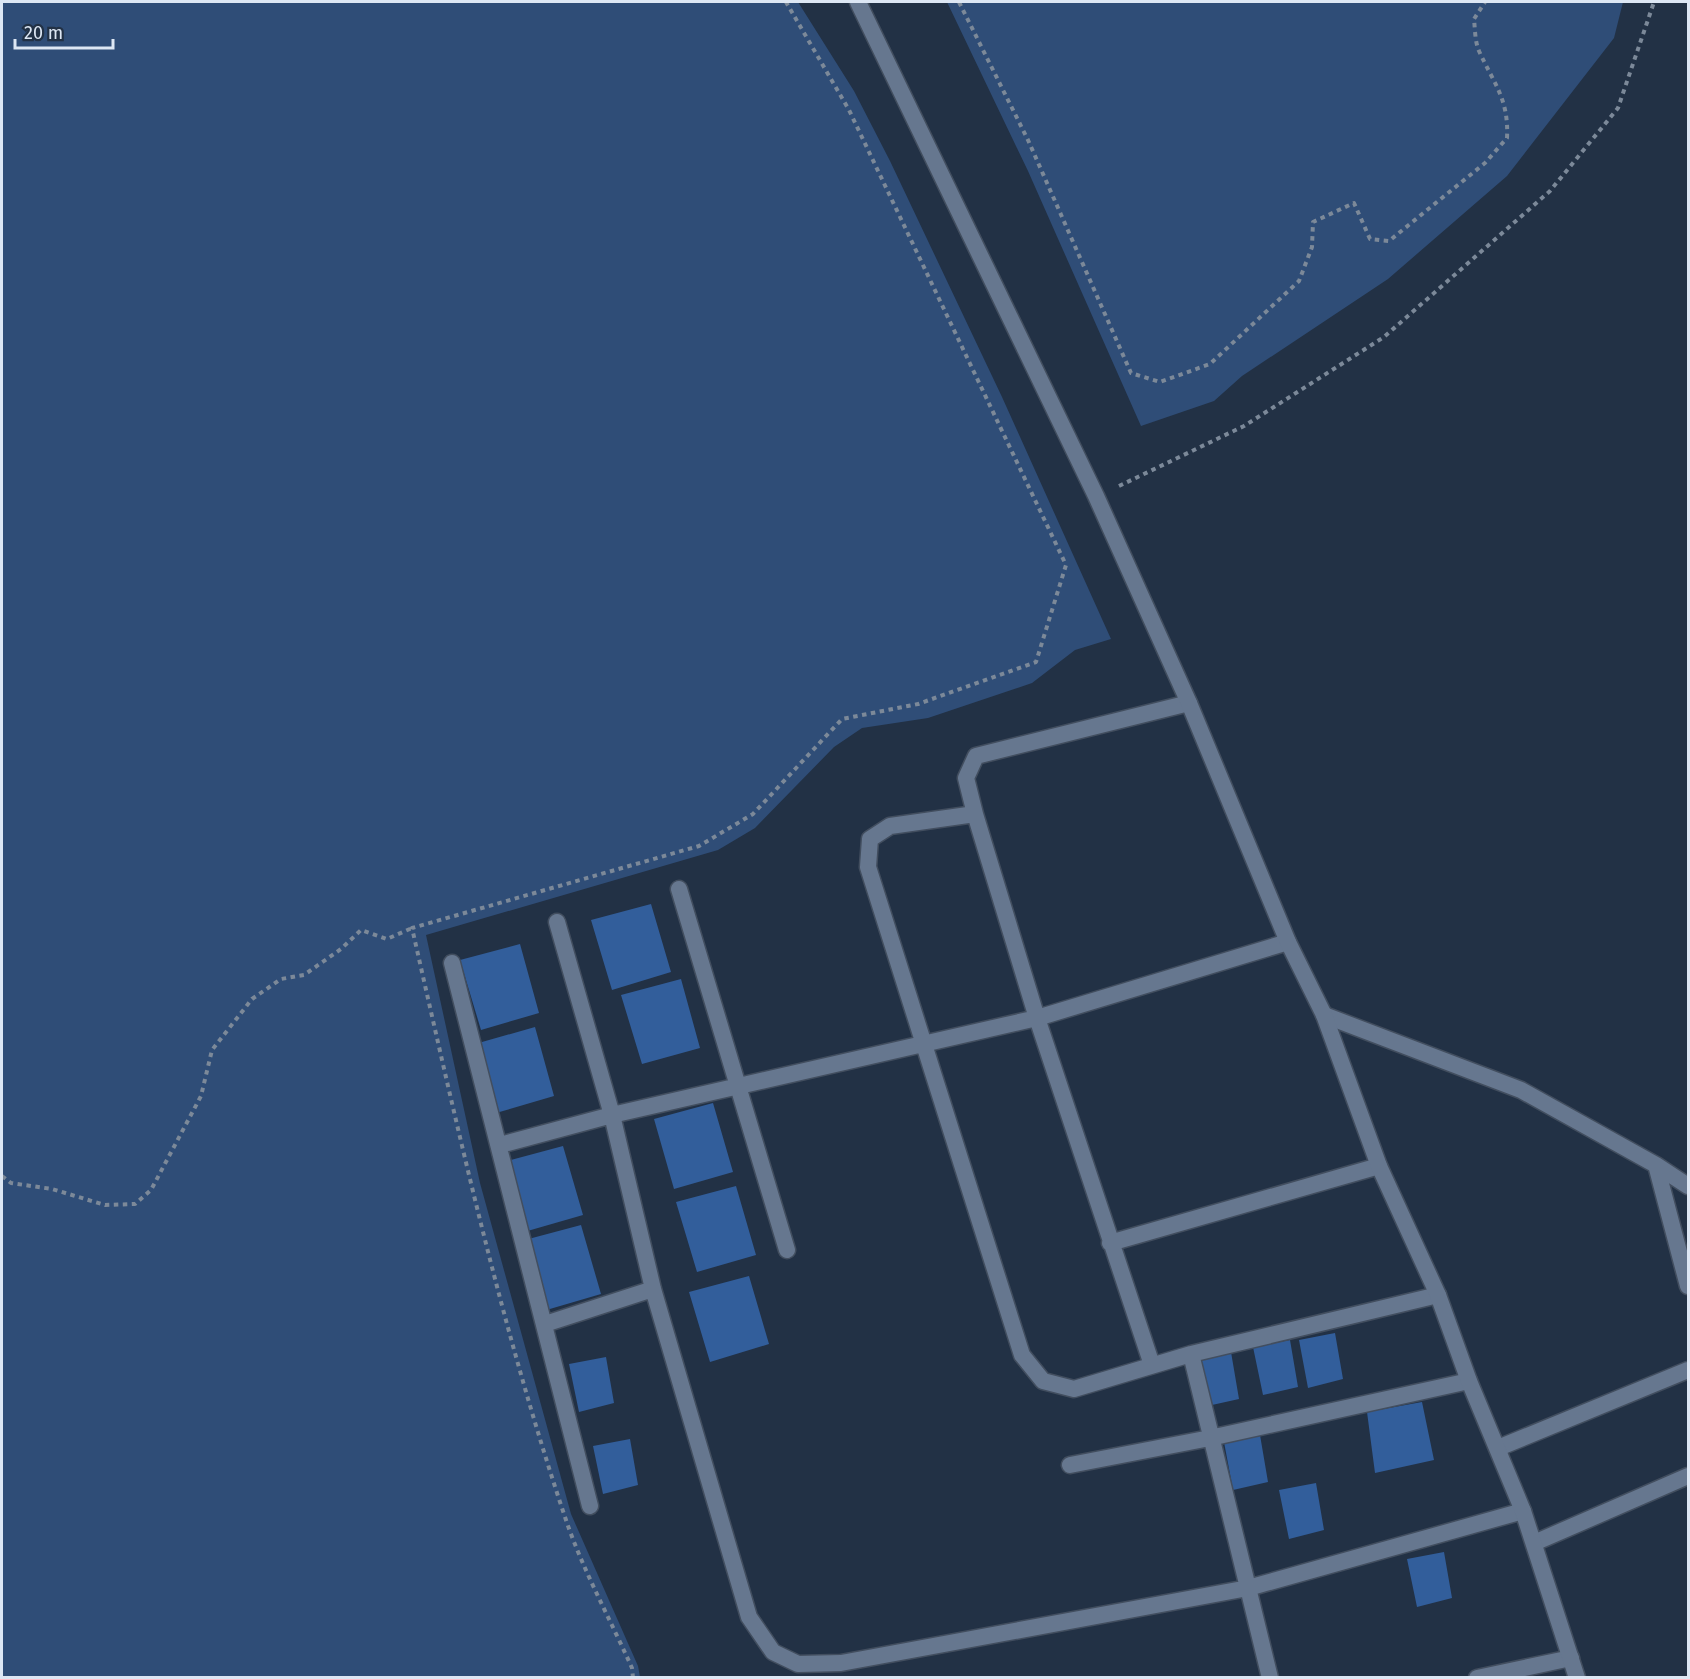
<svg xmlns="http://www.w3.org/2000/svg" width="1690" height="1679" font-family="'Fira Sans',sans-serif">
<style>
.green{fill:#2f4d77}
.building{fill:#325e9b}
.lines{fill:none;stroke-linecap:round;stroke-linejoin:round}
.minor-casing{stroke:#424e5f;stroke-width:19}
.tertiary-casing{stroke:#424e5f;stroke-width:19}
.path{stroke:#7c8999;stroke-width:4;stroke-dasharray:4.5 4.5;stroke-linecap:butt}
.minor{stroke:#66778f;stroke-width:16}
.tertiary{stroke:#66778f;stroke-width:16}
</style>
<rect width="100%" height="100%" fill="#223145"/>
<!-- green -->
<path class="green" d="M 2,2 L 798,2 L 854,91 L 890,161 L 1002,397 L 1111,639 L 1075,650 L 1032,683 L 928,718 L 862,728 L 834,747 L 755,828 L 718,850 L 426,935 L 480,1183 L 571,1514 L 638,1666 L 640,1677 L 2,1677 Z
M 947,2 L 1623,2 L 1614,38 L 1507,176 L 1388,279 L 1242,376 L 1214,401 L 1141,426 L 1028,171 Z"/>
<!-- building -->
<path class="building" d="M 651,904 L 671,972 L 612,990 L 591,920 Z
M 520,944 L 539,1013 L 481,1030 L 460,960 Z
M 681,979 L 700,1048 L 642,1064 L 621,995 Z
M 535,1027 L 554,1096 L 496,1113 L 475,1044 Z
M 713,1103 L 733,1172 L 674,1189 L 654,1119 Z
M 563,1146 L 583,1215 L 524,1232 L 503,1162 Z
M 736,1186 L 756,1255 L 697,1272 L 676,1202 Z
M 581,1225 L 601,1294 L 543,1311 L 521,1241 Z
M 749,1276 L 769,1344 L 710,1362 L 689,1292 Z
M 1335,1333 L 1343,1379 L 1308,1388 L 1299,1340 Z
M 1290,1340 L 1298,1387 L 1263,1395 L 1253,1347 Z
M 1231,1352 L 1239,1399 L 1203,1407 L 1194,1359 Z
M 606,1357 L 614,1403 L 579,1412 L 569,1364 Z
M 1422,1402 L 1434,1460 L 1375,1473 L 1367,1412 Z
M 1260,1435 L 1268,1482 L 1233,1490 L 1224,1442 Z
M 630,1439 L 638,1485 L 603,1494 L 593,1446 Z
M 1316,1483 L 1324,1530 L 1289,1539 L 1279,1490 Z
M 1444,1552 L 1452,1598 L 1417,1607 L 1407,1559 Z"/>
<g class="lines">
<defs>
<path id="minor" d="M 1189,703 L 976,756 L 966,778 L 975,814 L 890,826 L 870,839 L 868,867 L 1022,1355 L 1043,1381 L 1074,1389 L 1191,1354 L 1438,1295
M 975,814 L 1037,1018 L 1152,1365
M 679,889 L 787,1250
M 557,922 L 612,1115 L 653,1289 L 749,1617 L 773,1652 L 798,1664 L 841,1663 L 1248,1588 L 1523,1511
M 452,963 L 590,1506
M 1324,1015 L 1521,1090 L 1656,1165 L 1688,1186
M 500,1145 L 612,1115 L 1037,1018 L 1288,942
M 1656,1165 L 1688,1286
M 1110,1243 L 1379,1166
M 545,1324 L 653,1289
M 1191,1354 L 1270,1678
M 1498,1448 L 1688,1370
M 1070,1465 L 1210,1438 L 1469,1381
M 1534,1543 L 1688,1476
M 1477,1678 L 1571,1658"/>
<path id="tertiary" d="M 858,2 L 1096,496 L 1189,703 L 1288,942 L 1324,1015 L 1379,1166 L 1438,1295 L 1469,1381 L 1523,1511 L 1577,1678"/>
</defs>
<!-- minor casing -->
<use href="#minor" class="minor-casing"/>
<!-- tertiary casing -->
<use href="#tertiary" class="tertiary-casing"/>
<!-- path -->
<path class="path" d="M 959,2 L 1028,140 L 1131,373 L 1160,382 L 1210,364 L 1299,281 L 1312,247 L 1313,222 L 1354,203 L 1370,239 L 1389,241 L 1485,163 L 1507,138 C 1509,99 1494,84 1479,51 C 1475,42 1475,29 1474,19 L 1485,2
M 1119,486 L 1244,426 L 1384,337 L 1550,191 L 1618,108 L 1654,2
M 2,1176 L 11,1183 L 52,1189 L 105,1205 L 135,1204 L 151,1190 L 201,1096 L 212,1050 L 252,999 L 281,979 L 304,975 L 341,949 L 361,930 L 387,939 L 412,928
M 633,1678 L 632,1668 C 611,1621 582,1568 566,1520 C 501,1327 457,1126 412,928 L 699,846 L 753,814 L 842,719 L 918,704 L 1036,662 L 1066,565 L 849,110 L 786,2"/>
<!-- minor -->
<use href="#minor" class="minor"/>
<!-- tertiary -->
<use href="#tertiary" class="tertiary"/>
</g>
<!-- border -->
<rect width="1690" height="1679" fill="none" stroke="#dde7f4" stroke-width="6"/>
<!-- scale -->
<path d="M15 39v9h98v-9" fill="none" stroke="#dde7f4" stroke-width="3"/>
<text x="24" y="39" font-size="18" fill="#dde7f4" stroke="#223145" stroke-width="4.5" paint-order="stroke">20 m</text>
</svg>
